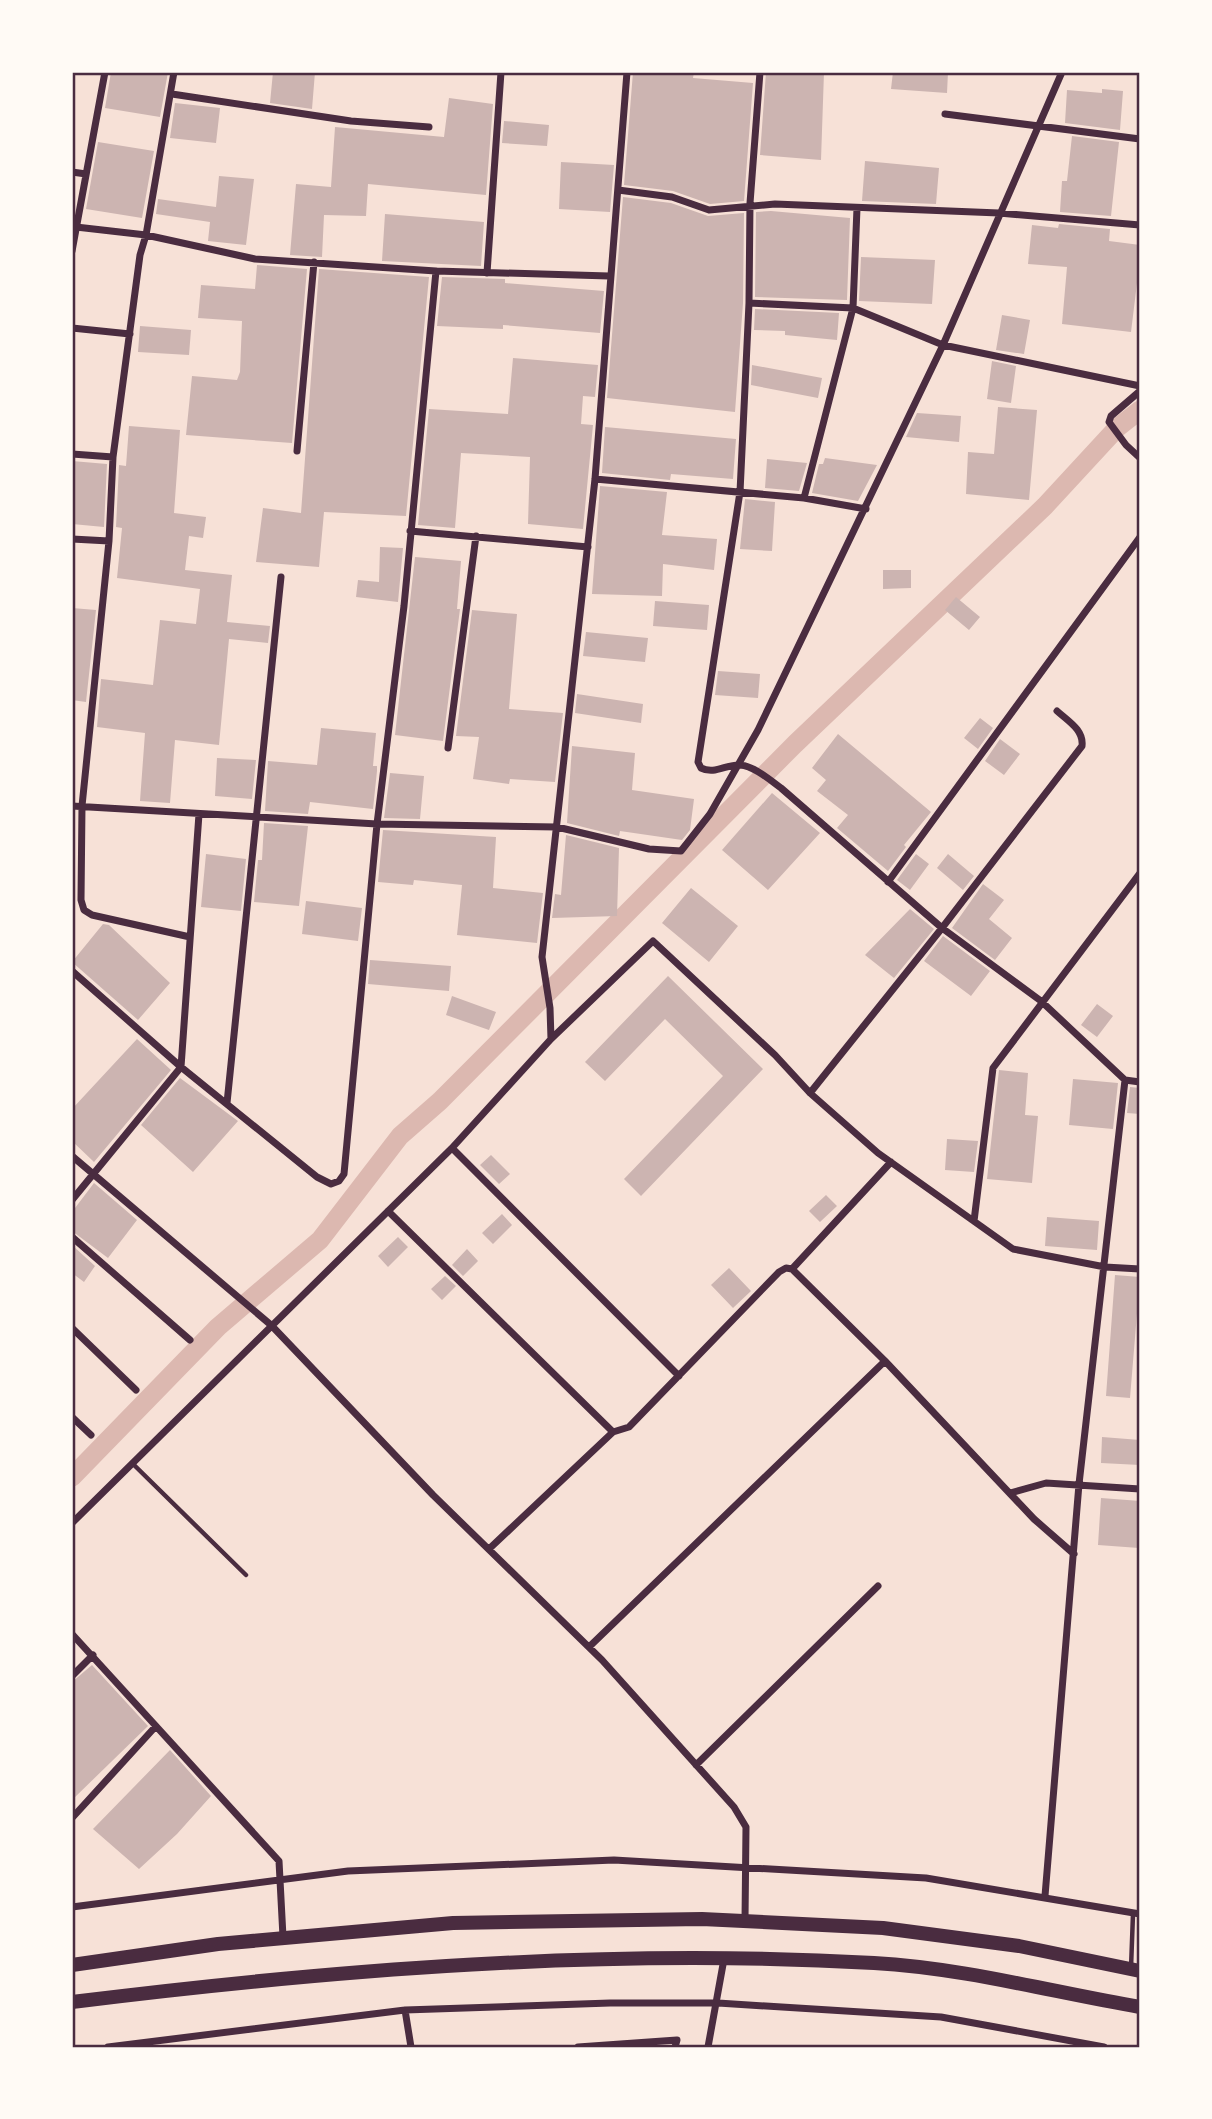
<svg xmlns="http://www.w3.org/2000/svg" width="1212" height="2119" font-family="'Source Sans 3',sans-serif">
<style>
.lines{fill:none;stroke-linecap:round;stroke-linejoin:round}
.canal{stroke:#dcb8b0;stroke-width:19}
.building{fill:#ccb4b1}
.service{stroke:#4a2c40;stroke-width:4.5}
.minor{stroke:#4a2c40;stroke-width:7}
.primary{stroke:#4a2c40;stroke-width:14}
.neatline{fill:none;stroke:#4a2c40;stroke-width:2.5}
</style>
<rect width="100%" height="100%" fill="#f7e1d7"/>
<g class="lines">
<!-- canal -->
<path class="canal" d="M 72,1477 L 218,1327 L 320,1240 L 400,1136 L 440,1101 L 795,744 L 1045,506 L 1117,428 L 1140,410"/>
</g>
<!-- building -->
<path class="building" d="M 111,72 L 168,72 L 160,117 L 105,108 Z
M 273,72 L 315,72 L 312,109 L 270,103 Z
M 633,72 L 694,72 L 693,78 L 753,83 L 744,201 L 710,204 L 673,191 L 624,185 Z
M 766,72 L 824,72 L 821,160 L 760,155 Z
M 893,72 L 948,72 L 947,93 L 891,89 Z
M 1102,89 L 1123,91 L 1120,130 L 1065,123 L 1067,90 L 1102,93 Z
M 449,98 L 493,104 L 486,195 L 368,184 L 366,216 L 324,215 L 322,257 L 290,255 L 296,184 L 331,187 L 335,127 L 444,137 Z
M 175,103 L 220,108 L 216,143 L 170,138 Z
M 504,121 L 549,125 L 547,146 L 502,143 Z
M 1072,136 L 1119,142 L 1111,216 L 1060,212 L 1062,181 L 1067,181 Z
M 98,142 L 154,151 L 142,218 L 86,209 Z
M 865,161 L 939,168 L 936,204 L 862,201 Z
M 561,162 L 614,165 L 610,212 L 559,209 Z
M 219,176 L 254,179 L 246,245 L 208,241 L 210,222 L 156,214 L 158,199 L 216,207 Z
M 623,197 L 671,203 L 708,216 L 744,213 L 743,303 L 735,412 L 607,398 Z
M 771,211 L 850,218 L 847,300 L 755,297 L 756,212 Z
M 385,214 L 484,222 L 481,266 L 382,261 Z
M 1059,224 L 1110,229 L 1109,241 L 1140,245 L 1140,284 L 1137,283 L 1131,332 L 1062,324 L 1067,267 L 1028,264 L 1032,225 L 1058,228 Z
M 861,257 L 935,260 L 932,304 L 859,301 Z
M 257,265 L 307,269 L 292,443 L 186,435 L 192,376 L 237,380 L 240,372 L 242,321 L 198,318 L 201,285 L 255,289 Z
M 319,269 L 429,277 L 406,516 L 324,512 L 319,567 L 256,562 L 263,508 L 301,513 Z
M 442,277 L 505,279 L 505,283 L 604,291 L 600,333 L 503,325 L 503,329 L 437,326 Z
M 755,309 L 839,313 L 837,340 L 785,335 L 785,331 L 754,330 Z
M 1002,315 L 1030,320 L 1024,354 L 996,350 Z
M 140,326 L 191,330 L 189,355 L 138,352 Z
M 513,358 L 598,365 L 595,397 L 583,396 L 581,424 L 593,425 L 583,529 L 528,524 L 530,457 L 461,453 L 455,528 L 418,525 L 429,409 L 508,414 Z
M 992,361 L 1016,366 L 1011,403 L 987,399 Z
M 752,365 L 822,378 L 818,398 L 751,385 Z
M 998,407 L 1037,410 L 1029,500 L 966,494 L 968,452 L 994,454 Z
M 917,413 L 961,416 L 959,442 L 906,437 Z
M 129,426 L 180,430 L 174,513 L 206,517 L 203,538 L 189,536 L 185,570 L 232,575 L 227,622 L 270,626 L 268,643 L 229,639 L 219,745 L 175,740 L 170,803 L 140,801 L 145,733 L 97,727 L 101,679 L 153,685 L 160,620 L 196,624 L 200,589 L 117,578 L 122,528 L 116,527 L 119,465 L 126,466 Z
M 605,427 L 736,439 L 733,479 L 671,474 L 670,480 L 602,473 Z
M 825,458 L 877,465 L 858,501 L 812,493 L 819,464 L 823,464 Z
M 767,459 L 807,463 L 799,491 L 765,488 Z
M 72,461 L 107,464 L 104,527 L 72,524 Z
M 600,486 L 667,492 L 662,535 L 717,539 L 714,570 L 663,564 L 662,596 L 592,594 Z
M 745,499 L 775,502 L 772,551 L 740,549 Z
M 380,547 L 403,548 L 398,602 L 356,597 L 358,580 L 379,582 Z
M 415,557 L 461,561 L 457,609 L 460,609 L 443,741 L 395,735 Z
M 883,570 L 911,570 L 911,588 L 883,589 Z
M 956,597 L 980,617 L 969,630 L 945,610 Z
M 655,601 L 709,605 L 707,630 L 653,626 Z
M 72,608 L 96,610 L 86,702 L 72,700 Z
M 472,610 L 517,614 L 509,709 L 563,713 L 555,782 L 510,779 L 509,784 L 473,779 L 479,737 L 456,736 Z
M 586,632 L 648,638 L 645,662 L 583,656 Z
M 718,671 L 760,674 L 758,698 L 715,695 Z
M 577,694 L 643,704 L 641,723 L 575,713 Z
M 980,718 L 993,728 L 978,749 L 964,738 Z
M 321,728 L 376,733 L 373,766 L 377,766 L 377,771 L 373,809 L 310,802 L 308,814 L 265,811 L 268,761 L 317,765 Z
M 838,734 L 931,812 L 904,845 L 906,847 L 888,871 L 837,828 L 848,815 L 817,791 L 826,780 L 812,768 Z
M 1000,739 L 1020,754 L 1004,775 L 985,761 Z
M 572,746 L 635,753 L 632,790 L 694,799 L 690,830 L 682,840 L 620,831 L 619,836 L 567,823 Z
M 217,758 L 256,760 L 252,799 L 215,796 Z
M 390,773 L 424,776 L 420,819 L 384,818 Z
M 772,793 L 820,833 L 768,890 L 722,850 Z
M 264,823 L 308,826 L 299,906 L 254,902 L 258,860 L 262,860 Z
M 383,830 L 496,837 L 493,888 L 543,893 L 537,943 L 457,935 L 462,885 L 414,880 L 413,885 L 378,882 Z
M 566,835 L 619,848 L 617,916 L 552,918 L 555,894 L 561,895 Z
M 206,854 L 246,859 L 241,911 L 201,907 Z
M 916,854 L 929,864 L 910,890 L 897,880 Z
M 948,854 L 974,876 L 963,890 L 937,868 Z
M 983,884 L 1004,900 L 989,919 L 1012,938 L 995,960 L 952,928 Z
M 691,888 L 738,926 L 709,962 L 662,923 Z
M 306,901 L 362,908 L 358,941 L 302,934 Z
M 910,909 L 934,929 L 894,978 L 865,955 Z
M 103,924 L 109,925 L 170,983 L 138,1020 L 72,962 Z
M 943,936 L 990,971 L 971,996 L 924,961 Z
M 370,960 L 451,966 L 449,991 L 368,984 Z
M 668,976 L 763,1069 L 641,1196 L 624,1179 L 723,1076 L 665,1019 L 605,1081 L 585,1062 Z
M 452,996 L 496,1012 L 489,1030 L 446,1015 Z
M 1097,1004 L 1113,1016 L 1097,1037 L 1081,1025 Z
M 137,1039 L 171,1070 L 94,1162 L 72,1141 L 72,1109 Z
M 999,1070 L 1028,1073 L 1025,1115 L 1038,1116 L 1032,1183 L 987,1179 Z
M 180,1078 L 238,1121 L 193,1172 L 141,1125 Z
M 1073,1079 L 1118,1083 L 1113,1129 L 1069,1125 Z
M 1130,1087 L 1140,1088 L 1140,1114 L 1127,1113 Z
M 947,1139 L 978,1141 L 974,1172 L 945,1170 Z
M 491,1155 L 510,1174 L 499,1184 L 480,1165 Z
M 94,1183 L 137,1220 L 108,1258 L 72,1231 L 72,1212 Z
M 826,1195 L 837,1206 L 820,1222 L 809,1211 Z
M 502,1214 L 512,1225 L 493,1244 L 482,1233 Z
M 1047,1217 L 1099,1221 L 1097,1250 L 1045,1246 Z
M 398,1237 L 408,1247 L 388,1267 L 378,1256 Z
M 72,1245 L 95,1266 L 84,1282 L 72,1273 Z
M 467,1249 L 478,1261 L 463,1276 L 452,1265 Z
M 729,1268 L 751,1291 L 733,1308 L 711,1285 Z
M 1115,1275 L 1140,1277 L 1130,1398 L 1106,1396 Z
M 445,1276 L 456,1286 L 442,1300 L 431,1289 Z
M 1102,1437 L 1140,1440 L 1140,1465 L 1101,1463 Z
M 1101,1498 L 1140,1501 L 1139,1548 L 1098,1545 Z
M 92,1665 L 148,1726 L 72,1800 L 72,1682 Z
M 170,1750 L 211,1796 L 177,1834 L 139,1869 L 93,1829 Z"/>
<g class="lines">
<!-- service -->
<path class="service" d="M 132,1463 L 246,1575
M 1131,1968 L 1133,1914"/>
<!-- minor -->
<path class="minor" d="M 174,72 L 146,235 L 140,255 L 113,457 L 109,541 L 82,806 L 81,900 L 84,910 L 92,915 L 190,937
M 760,72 L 750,203 L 749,303 L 740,492 L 698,762 L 701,768 C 715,775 726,764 740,765 C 754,766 770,780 781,788 L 942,928 L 1041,1001 L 1125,1080
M 172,94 L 351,121 L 429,127
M 945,114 L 1140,139
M 72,172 L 86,174
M 618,190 L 672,197 L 709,210 L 775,204 L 999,213 L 1140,225
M 76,227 L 146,235 L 255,259 L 436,271 L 609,276
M 72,251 L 105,72
M 487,273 L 501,72
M 749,303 L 853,308 L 943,345 L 1140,386
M 72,328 L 130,334
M 1140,391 L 1111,416 L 1109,422 L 1126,445 L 1140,458
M 297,451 L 314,262
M 72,454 L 113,457
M 595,479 L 804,498 L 866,509
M 804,498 L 853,308 L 857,208
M 410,531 L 588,547
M 72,539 L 109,541
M 448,748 L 476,536
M 72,806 L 377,824 L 557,827 L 649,849 L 681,851 L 710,814 L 758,730 L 943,345 L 1062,72
M 888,882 L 1140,537
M 72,971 L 181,1067 L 199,814
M 551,1039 L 653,941 L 775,1055 L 810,1093 L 878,1153 L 1013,1249 L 1105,1267 L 1140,1269
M 810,1093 L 942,928 L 1082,746 C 1084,730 1068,721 1057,711
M 227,1103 L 281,577
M 452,1148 L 679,1376
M 72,1156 L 271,1325 L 433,1495 L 602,1660 L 734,1807 L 746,1827 L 745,1920
M 72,1200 L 181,1067 L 317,1177 L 331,1184 L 339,1181 L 344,1174 L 377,824 L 404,606 L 436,271
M 388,1211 L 613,1432 L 629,1427 L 779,1272 L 786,1268 L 792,1269 L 885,1361 L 1034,1519 L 1074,1554
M 974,1221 L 993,1068 L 1140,873
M 72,1237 L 190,1340
M 792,1269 L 891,1162
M 72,1328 L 136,1390
M 72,1417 L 91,1435
M 1010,1493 L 1046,1483 L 1140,1489
M 72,1523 L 452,1148 L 551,1039 L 550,1008 L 542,957 L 595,479 L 627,72
M 489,1549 L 613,1432
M 72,1634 L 279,1861 L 283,1937
M 589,1647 L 885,1361
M 72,1676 L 93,1655
M 696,1765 L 878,1586
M 72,1818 L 156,1726
M 1045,1896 L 1079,1484 L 1125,1080 L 1140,1082
M 72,1907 L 348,1871 L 614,1860 L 926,1878 L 1140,1914
M 405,2010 L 411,2047
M 108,2047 L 405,2010 L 610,2003 L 718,2003 L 941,2017 L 1104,2047
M 578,2047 L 677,2040 L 675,2047
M 708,2047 L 724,1959"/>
<!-- primary -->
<path class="primary" d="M 72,1965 L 218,1944 L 453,1923 L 702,1919 L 883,1928 L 1019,1946 L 1140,1971
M 72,2002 C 337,1969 607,1948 874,1963 C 964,1968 1052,1992 1140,2007"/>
</g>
<!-- border -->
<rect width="1212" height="2119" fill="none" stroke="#fffaf5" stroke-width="147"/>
<rect x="74" y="74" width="1064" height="1972" class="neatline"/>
</svg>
